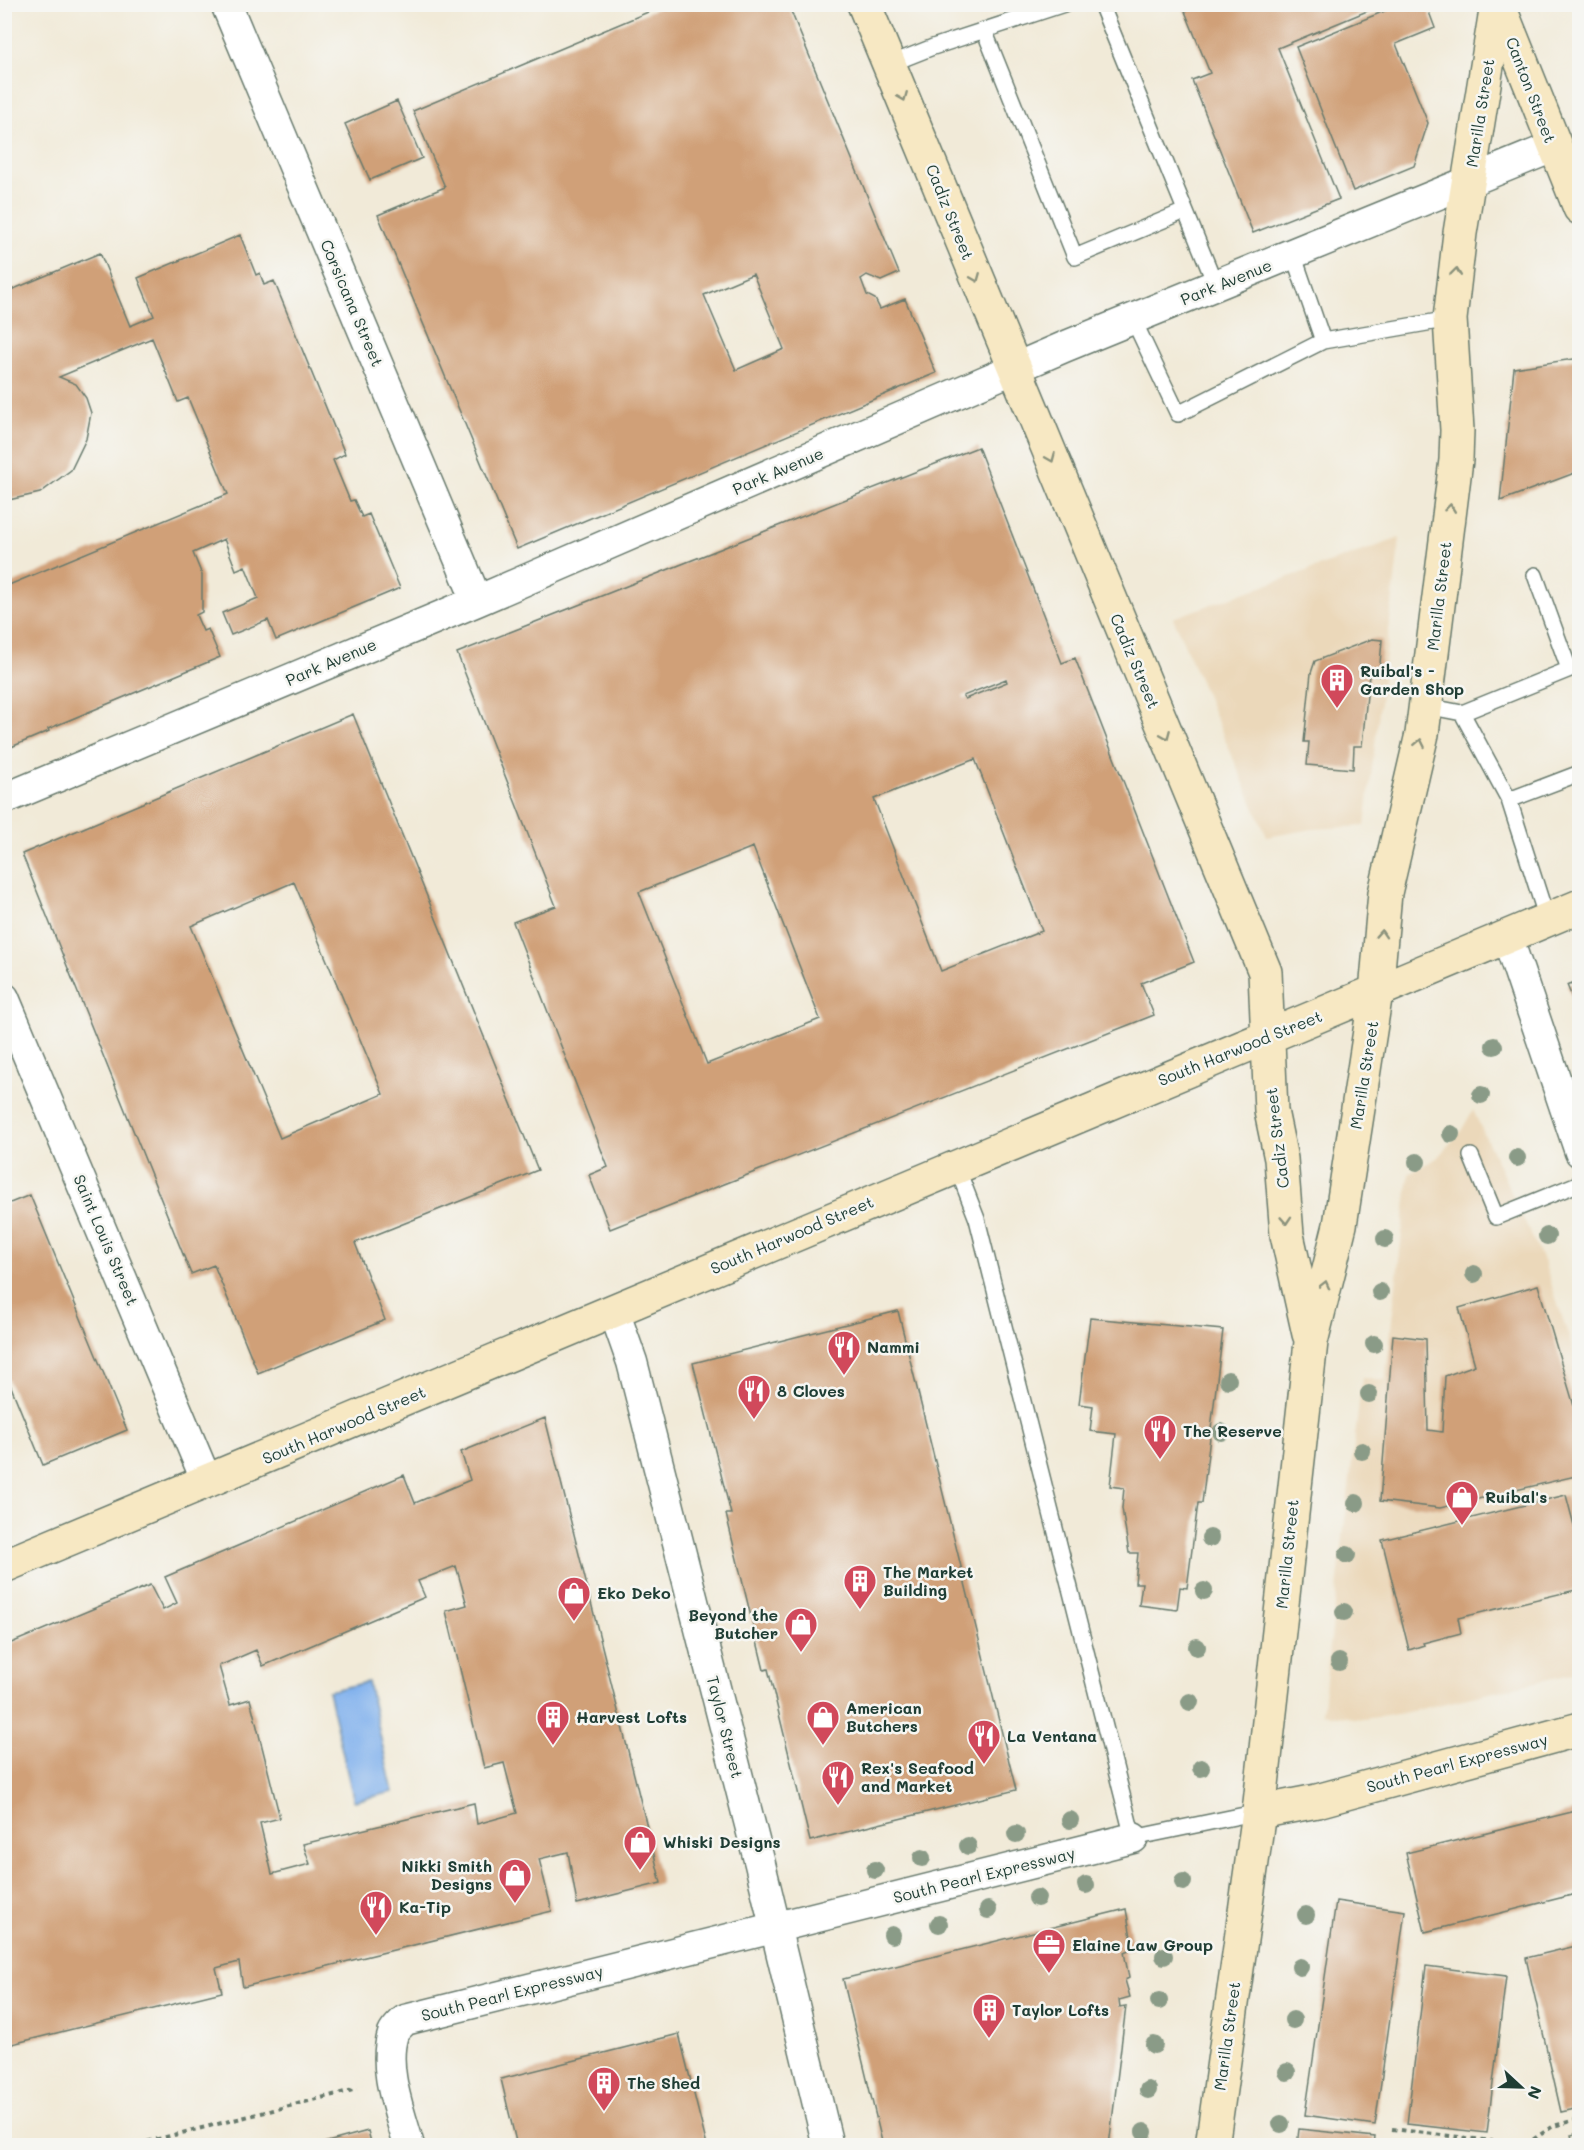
<svg xmlns="http://www.w3.org/2000/svg" width="1584" height="2150" font-family="Mali,sans-serif">
<style>
.built{fill:#ebd8ba}
.water{fill:#83b2ed;stroke:#517890;stroke-width:1.5}
.building{fill:#d0a078;fill-rule:evenodd}
.lines{fill:none;stroke-linecap:round;stroke-linejoin:round}
.lane-casing{stroke:#687a6d;stroke-width:18}
.street-casing{stroke:#687a6d;stroke-width:33}
.secondary-casing{stroke:#687a6d;stroke-width:36}
.path{stroke:#687a6d;stroke-width:4;stroke-dasharray:4.5 4.5;stroke-linecap:butt}
.lane{stroke:#fff;stroke-width:15}
.street{stroke:#fff;stroke-width:30}
.secondary{stroke:#f7e8c3;stroke-width:33}
.tree{fill:#8a9b87}
.oneway{stroke:#8b927c}
.labels{text-anchor:middle;stroke-width:5;stroke-linejoin:round;paint-order:stroke}
.street-label{font-size:16px;fill:#1f3d34;stroke:#f6f6f2}
.poi-label{font-size:16px;font-weight:bold;fill:#1f3d34;stroke:#f6f6f2;text-anchor:start}
</style>
<rect width="100%" height="100%" fill="#f6f6f2"/>
<filter id="ink" filterUnits="userSpaceOnUse"><feTurbulence type="fractalNoise" baseFrequency=".0167" numOctaves="2"/><feDisplacementMap in="SourceGraphic" scale="12" xChannelSelector="R" yChannelSelector="G"/><feConvolveMatrix kernelMatrix="1 2 1 2 8 2 1 2 1" color-interpolation-filters="sRGB"/></filter>
<filter id="wash" filterUnits="userSpaceOnUse"><feTurbulence type="fractalNoise" baseFrequency=".008" numOctaves="4" result="noise"/><feDisplacementMap in="SourceGraphic" scale="24" xChannelSelector="R" yChannelSelector="G"/><feGaussianBlur stdDeviation="1.35" result="paint"/><feColorMatrix in="noise" values="0 0 0 0 0 0 0 0 0 0 0 0 0 0 0 0 0 1.4 0 .05"/><feComposite in="paint" operator="in"/></filter>
<g filter="url(#wash)">
<rect width="100%" height="100%" fill="#f1ead8"/>
<!-- built -->
<path class="built" d="M 1400,538 L 1365,826 L 1312,829 L 1267,837 L 1173,618 Z
M 1473,1110 L 1545,1265 L 1579,1368 L 1579,1672 L 1403,1713 L 1363,1719 L 1322,1714 L 1362,1378 L 1385,1380 L 1409,1174 L 1437,1158 L 1461,1131 Z"/>
<!-- water -->
<path class="water" d="M 368,1682 L 393,1792 L 354,1801 L 328,1691 Z"/>
<g id="blocks">
<!-- building -->
<path class="building" d="M 667,4 L 788,4 L 899,273 L 881,281 L 867,275 L 861,279 L 867,295 L 875,299 L 880,309 L 905,299 L 936,373 L 517,549 L 378,215 L 445,187 L 413,111 ZM 753,274 L 784,349 L 736,370 L 704,295 Z
M 1182,4 L 1384,4 L 1278,48 L 1339,199 L 1253,233 L 1192,80 L 1210,73 Z
M 1402,4 L 1426,4 L 1435,28 L 1396,44 L 1428,123 L 1414,166 L 1353,191 L 1296,47 Z
M 397,101 L 422,158 L 370,180 L 345,124 Z
M 240,235 L 256,275 L 260,273 L 264,285 L 274,281 L 345,454 L 333,460 L 350,501 L 354,500 L 362,517 L 369,514 L 400,588 L 276,640 L 268,620 L 231,635 L 222,613 L 258,598 L 245,566 L 236,570 L 224,539 L 193,553 L 202,575 L 202,612 L 196,615 L 203,631 L 208,629 L 220,657 L 48,729 L 49,731 L 4,750 L 4,587 L 228,494 L 188,398 L 178,402 L 152,338 L 59,377 L 76,384 L 86,398 L 91,413 L 86,439 L 71,470 L 40,493 L 4,501 L 4,293 L 100,253 L 130,326 L 154,316 L 138,278 Z
M 1580,358 L 1580,471 L 1500,501 L 1514,368 Z
M 978,447 L 1062,663 L 1075,658 L 1194,962 L 1141,983 L 1154,1015 L 610,1229 L 589,1175 L 608,1167 L 513,922 L 556,906 L 457,653 ZM 1006,679 L 1007,682 L 965,699 L 963,696 ZM 975,759 L 1042,931 L 941,971 L 874,799 ZM 753,847 L 820,1019 L 707,1064 L 639,892 Z
M 1372,639 L 1382,640 L 1379,676 L 1369,675 L 1362,746 L 1354,746 L 1353,769 L 1307,765 L 1309,742 L 1304,742 L 1311,673 L 1315,661 Z
M 353,714 L 538,1170 L 355,1243 L 385,1320 L 258,1373 L 214,1265 L 191,1274 L 22,854 ZM 294,882 L 383,1094 L 280,1138 L 191,926 Z
M 1580,980 L 1580,1014 L 1579,1014 L 1567,985 Z
M 30,1195 L 127,1430 L 43,1465 L 5,1372 L 5,1205 Z
M 1538,1285 L 1580,1426 L 1580,1475 L 1440,1508 L 1380,1501 L 1393,1335 L 1426,1339 L 1428,1430 L 1442,1432 L 1445,1376 L 1475,1365 L 1459,1308 Z
M 898,1311 L 1016,1790 L 810,1841 L 768,1669 L 764,1670 L 726,1514 L 731,1514 L 693,1363 Z
M 1090,1318 L 1223,1330 L 1202,1503 L 1198,1503 L 1187,1588 L 1180,1587 L 1177,1610 L 1139,1605 L 1142,1583 L 1135,1583 L 1138,1553 L 1129,1553 L 1122,1508 L 1124,1488 L 1110,1486 L 1116,1434 L 1090,1431 L 1093,1406 L 1079,1404 Z
M 545,1418 L 661,1883 L 577,1904 L 568,1852 L 539,1859 L 552,1911 L 243,1987 L 239,1962 L 216,1968 L 222,1992 L 4,2046 L 4,1646 L 150,1585 L 163,1610 L 177,1603 L 165,1577 L 404,1475 L 415,1503 L 470,1480 L 461,1452 ZM 456,1566 L 467,1605 L 446,1611 L 484,1768 L 504,1763 L 517,1813 L 477,1824 L 474,1803 L 303,1844 L 310,1864 L 272,1874 L 260,1823 L 280,1818 L 250,1699 L 230,1705 L 219,1666 L 256,1650 L 263,1666 L 425,1597 L 418,1581 Z
M 1566,1495 L 1580,1548 L 1580,1589 L 1458,1618 L 1461,1633 L 1423,1643 L 1424,1645 L 1409,1650 L 1382,1540 Z
M 1580,1810 L 1580,1893 L 1425,1932 L 1406,1853 Z
M 1336,1901 L 1405,1911 L 1375,2125 L 1305,2115 Z
M 1126,1909 L 1133,1948 L 1124,1952 L 1129,1978 L 1125,1980 L 1130,1997 L 1119,2000 L 1120,2007 L 1126,2006 L 1109,2146 L 883,2146 L 843,1979 Z
M 1580,1945 L 1580,2108 L 1561,2112 L 1526,1958 Z
M 1426,1966 L 1506,1976 L 1487,2133 L 1407,2124 Z
M 679,2034 L 707,2146 L 517,2146 L 501,2079 Z
M 1299,2129 L 1375,2137 L 1374,2146 L 1297,2146 Z
M 368,2131 L 372,2146 L 316,2146 L 316,2145 Z
M 1580,2133 L 1580,2146 L 1574,2146 L 1571,2135 Z"/>
</g>
</g>
<g filter="url(#ink)">
<use href="#blocks" fill-opacity="0" stroke="#687a6d" stroke-width="1.5"/>
<g class="lines">
<defs>
<path id="lane" d="M 1101,4 L 1216,286
M 984,30 L 1075,257 L 1185,211
M 890,64 L 933,47 L 1064,4
M 1293,254 L 1323,341 L 1450,319
M 1133,319 L 1178,414 L 1323,341
M 1535,575 L 1569,669
M 1426,706 L 1462,713 L 1580,665
M 1462,713 L 1509,800
M 1547,919 L 1509,800 L 1580,773
M 1471,1156 L 1496,1217 L 1580,1183
M 956,1165 L 977,1219 L 1133,1838 L 1259,1812"/>
<path id="street" d="M 226,4 L 477,601
M 4,799 L 477,601 L 1064,347 L 1553,147
M 1507,936 L 1580,1152
M 4,998 L 207,1482
M 614,1311 L 632,1362 L 760,1864 L 828,2146
M 409,2146 C 400,2112 382,2068 393,2034 C 395,2029 401,2024 405,2020 L 1133,1838"/>
<path id="secondary" d="M 864,4 L 1265,972 L 1271,1111 L 1281,1159 L 1287,1235 L 1309,1334
M 1499,6 L 1580,208
M 4,1566 L 1580,906
M 1259,1812 L 1317,1801 L 1580,1729
M 1212,2146 L 1259,1812 L 1311,1342 L 1340,1225 L 1376,992 L 1385,893 L 1422,734 L 1456,460 L 1457,430 L 1450,319 L 1460,233 L 1497,4"/>
</defs>
<!-- lane casing -->
<use href="#lane" class="lane-casing"/>
<!-- street casing -->
<use href="#street" class="street-casing"/>
<!-- secondary casing -->
<use href="#secondary" class="secondary-casing"/>
<!-- path -->
<path class="path" d="M 1392,2129 L 1525,2145 L 1553,2126 L 1580,2119
M 130,2146 L 357,2089"/>
<!-- lane -->
<use href="#lane" class="lane"/>
<!-- street -->
<use href="#street" class="street"/>
<!-- secondary -->
<use href="#secondary" class="secondary"/>
</g>
<!-- trees -->
<g class="tree">
<circle cx="1494" cy="1046" r="9"/>
<circle cx="1481" cy="1095" r="9"/>
<circle cx="1451" cy="1134" r="9"/>
<circle cx="1517" cy="1158" r="9"/>
<circle cx="1417" cy="1162" r="9"/>
<circle cx="1547" cy="1236" r="9"/>
<circle cx="1385" cy="1239" r="9"/>
<circle cx="1474" cy="1274" r="9"/>
<circle cx="1380" cy="1292" r="9"/>
<circle cx="1374" cy="1344" r="9"/>
<circle cx="1228" cy="1380" r="9"/>
<circle cx="1369" cy="1394" r="9"/>
<circle cx="1221" cy="1432" r="9"/>
<circle cx="1362" cy="1451" r="9"/>
<circle cx="1356" cy="1503" r="9"/>
<circle cx="1210" cy="1538" r="9"/>
<circle cx="1347" cy="1555" r="9"/>
<circle cx="1204" cy="1591" r="9"/>
<circle cx="1344" cy="1612" r="9"/>
<circle cx="1197" cy="1647" r="9"/>
<circle cx="1339" cy="1662" r="9"/>
<circle cx="1190" cy="1702" r="9"/>
<circle cx="1201" cy="1768" r="9"/>
<circle cx="1070" cy="1820" r="9"/>
<circle cx="1016" cy="1834" r="9"/>
<circle cx="968" cy="1846" r="9"/>
<circle cx="922" cy="1858" r="9"/>
<circle cx="875" cy="1870" r="9"/>
<circle cx="1183" cy="1882" r="9"/>
<circle cx="1086" cy="1885" r="9"/>
<circle cx="1037" cy="1898" r="9"/>
<circle cx="988" cy="1910" r="9"/>
<circle cx="1306" cy="1915" r="9"/>
<circle cx="939" cy="1924" r="9"/>
<circle cx="892" cy="1935" r="9"/>
<circle cx="1164" cy="1956" r="9"/>
<circle cx="1300" cy="1967" r="9"/>
<circle cx="1159" cy="2001" r="9"/>
<circle cx="1293" cy="2020" r="9"/>
<circle cx="1154" cy="2045" r="9"/>
<circle cx="1287" cy="2072" r="9"/>
<circle cx="1148" cy="2090" r="9"/>
<circle cx="1281" cy="2124" r="9"/>
<circle cx="1144" cy="2132" r="9"/>
</g>
<!-- one-way arrows -->
<defs><path id="oneway-chevron" d="M-2-3.5L2.5 0L-2 3.5" fill="none" stroke-width="1.6" stroke-linecap="round" stroke-linejoin="round" transform="scale(1.5)"/></defs>
<g class="oneway">
<use href="#oneway-chevron" transform="translate(903 97) rotate(68)"/>
<use href="#oneway-chevron" transform="translate(1456 272) rotate(-83)"/>
<use href="#oneway-chevron" transform="translate(976 278) rotate(68)"/>
<use href="#oneway-chevron" transform="translate(1051 458) rotate(67)"/>
<use href="#oneway-chevron" transform="translate(1450 508) rotate(-83)"/>
<use href="#oneway-chevron" transform="translate(1166 735) rotate(67)"/>
<use href="#oneway-chevron" transform="translate(1420 743) rotate(-79)"/>
<use href="#oneway-chevron" transform="translate(1381 934) rotate(-86)"/>
<use href="#oneway-chevron" transform="translate(1286 1220) rotate(86)"/>
<use href="#oneway-chevron" transform="translate(1325 1285) rotate(-76)"/>
</g>
</g>
<!-- icons -->
<defs>
<symbol id="building-pin" viewBox="-11 -11 22 30"><path d="M0 17L-7.5 6A9.5 9.5 0 1 1 7.5 6Z" fill="#d1495b" stroke="#f6f6f2"/><path d="M-4-6H4V6H1V3H-1V6H-4ZM-2.5-4.3h1.7v1.8h-1.7ZM.8-4.3h1.7v1.8H.8ZM-2.5-1h1.7V.8h-1.7ZM.8-1h1.7V.8H.8Z" fill="#fff"/></symbol>
<symbol id="restaurant-pin" viewBox="-11 -11 22 30"><path d="M0 17L-7.5 6A9.5 9.5 0 1 1 7.5 6Z" fill="#d1495b" stroke="#f6f6f2"/><path d="M-5-6h1v4h1v-4h1v4h1v-4h1v5L-1.5 .5V6h-2V.5L-5-1ZM5-6V6H3V1.5H1.5Q1.5-4 5-6Z" fill="#fff"/></symbol>
<symbol id="shop-pin" viewBox="-11 -11 22 30"><path d="M0 17L-7.5 6A9.5 9.5 0 1 1 7.5 6Z" fill="#d1495b" stroke="#f6f6f2"/><path d="M-5-2.5h2.3a2.7 3.5 0 0 1 5.4 0H5L5.5 6h-11ZM-1.5-2.5h3a1.5 2.3 0 0 0-3 0Z" fill="#fff"/></symbol>
<symbol id="office-pin" viewBox="-11 -11 22 30"><path d="M0 17L-7.5 6A9.5 9.5 0 1 1 7.5 6Z" fill="#d1495b" stroke="#f6f6f2"/><path d="M-6-3h4V-5.5h4V-3h4V5H-6ZM-1-4.5V-3h2v-1.5ZM-6 0V1H6V0Z" fill="#fff"/></symbol>
</defs>
<g fill-rule="evenodd">
<use href="#building-pin" x="1318" y="661" width="38" height="52"/>
<use href="#restaurant-pin" x="825" y="1328" width="38" height="52"/>
<use href="#restaurant-pin" x="735" y="1372" width="38" height="52"/>
<use href="#restaurant-pin" x="1141" y="1412" width="38" height="52"/>
<use href="#shop-pin" x="1443" y="1478" width="38" height="52"/>
<use href="#building-pin" x="841" y="1562" width="38" height="52"/>
<use href="#shop-pin" x="555" y="1574" width="38" height="52"/>
<use href="#shop-pin" x="782" y="1605" width="38" height="52"/>
<use href="#building-pin" x="534" y="1698" width="38" height="52"/>
<use href="#shop-pin" x="804" y="1698" width="38" height="52"/>
<use href="#restaurant-pin" x="965" y="1717" width="38" height="52"/>
<use href="#restaurant-pin" x="819" y="1758" width="38" height="52"/>
<use href="#shop-pin" x="621" y="1823" width="38" height="52"/>
<use href="#shop-pin" x="496" y="1856" width="38" height="52"/>
<use href="#restaurant-pin" x="357" y="1888" width="38" height="52"/>
<use href="#office-pin" x="1030" y="1926" width="38" height="52"/>
<use href="#building-pin" x="970" y="1991" width="38" height="52"/>
<use href="#building-pin" x="585" y="2064" width="38" height="52"/>
</g>
<g class="labels">
<!-- street labels -->
<g class="street-label">
<text transform="translate(1531 90) rotate(69)" y="6">Canton Street</text>
<text transform="translate(1480 113) rotate(-81)" y="6">Marilla Street</text>
<text transform="translate(950 212) rotate(68)" y="6">Cadiz Street</text>
<text transform="translate(1226 282) rotate(-22)" y="6">Park Avenue</text>
<text transform="translate(352 303) rotate(67)" y="6">Corsicana Street</text>
<text transform="translate(778 471) rotate(-23)" y="6">Park Avenue</text>
<text transform="translate(1439 596) rotate(-83)" y="6">Marilla Street</text>
<text transform="translate(1135 661) rotate(67)" y="6">Cadiz Street</text>
<text transform="translate(331 662) rotate(-23)" y="6">Park Avenue</text>
<text transform="translate(1240 1048) rotate(-22)" y="6">South Harwood Street</text>
<text transform="translate(1364 1075) rotate(-81)" y="6">Marilla Street</text>
<text transform="translate(1277 1138) rotate(-97)" y="6">Cadiz Street</text>
<text transform="translate(792 1235) rotate(-23)" y="6">South Harwood Street</text>
<text transform="translate(106 1240) rotate(67)" y="6">Saint Louis Street</text>
<text transform="translate(344 1425) rotate(-23)" y="6">South Harwood Street</text>
<text transform="translate(1287 1554) rotate(-84)" y="6">Marilla Street</text>
<text transform="translate(725 1727) rotate(76)" y="6">Taylor Street</text>
<text transform="translate(1457 1763) rotate(-15)" y="6">South Pearl Expressway</text>
<text transform="translate(984 1875) rotate(-14)" y="6">South Pearl Expressway</text>
<text transform="translate(512 1993) rotate(-14)" y="6">South Pearl Expressway</text>
<text transform="translate(1227 2036) rotate(-82)" y="6">Marilla Street</text>
</g>
<!-- poi labels -->
<g class="poi-label">
<text x="1360" y="677">Ruibal's -<tspan x="1360" dy="18">Garden Shop</tspan></text>
<text x="867" y="1353">Nammi</text>
<text x="777" y="1397">8 Cloves</text>
<text x="1183" y="1437">The Reserve</text>
<text x="1485" y="1503">Ruibal's</text>
<text x="883" y="1578">The Market<tspan x="883" dy="18">Building</tspan></text>
<text x="597" y="1599">Eko Deko</text>
<text x="778" y="1621" text-anchor="end">Beyond the<tspan x="778" dy="18">Butcher</tspan></text>
<text x="846" y="1714">American<tspan x="846" dy="18">Butchers</tspan></text>
<text x="576" y="1723">Harvest Lofts</text>
<text x="1007" y="1742">La Ventana</text>
<text x="861" y="1774">Rex's Seafood<tspan x="861" dy="18">and Market</tspan></text>
<text x="663" y="1848">Whiski Designs</text>
<text x="492" y="1872" text-anchor="end">Nikki Smith<tspan x="492" dy="18">Designs</tspan></text>
<text x="399" y="1913">Ka-Tip</text>
<text x="1072" y="1951">Elaine Law Group</text>
<text x="1012" y="2016">Taylor Lofts</text>
<text x="627" y="2089">The Shed</text>
</g>
</g>
<!-- margin -->
<rect width="1584" height="2150" fill="none" stroke="#f6f6f2" stroke-width="24"/>
<!-- north arrow -->
<g transform="translate(1521 2087) rotate(112)" stroke="#f6f6f2" stroke-width="4.5" paint-order="stroke">
<path d="M0-4.5L10 22L0 15L-10 22Z" fill="#1f3d34"/>
<text y="-9" font-size="16" font-weight="bold" text-anchor="middle" fill="#1f3d34">N</text>
</g>
</svg>
